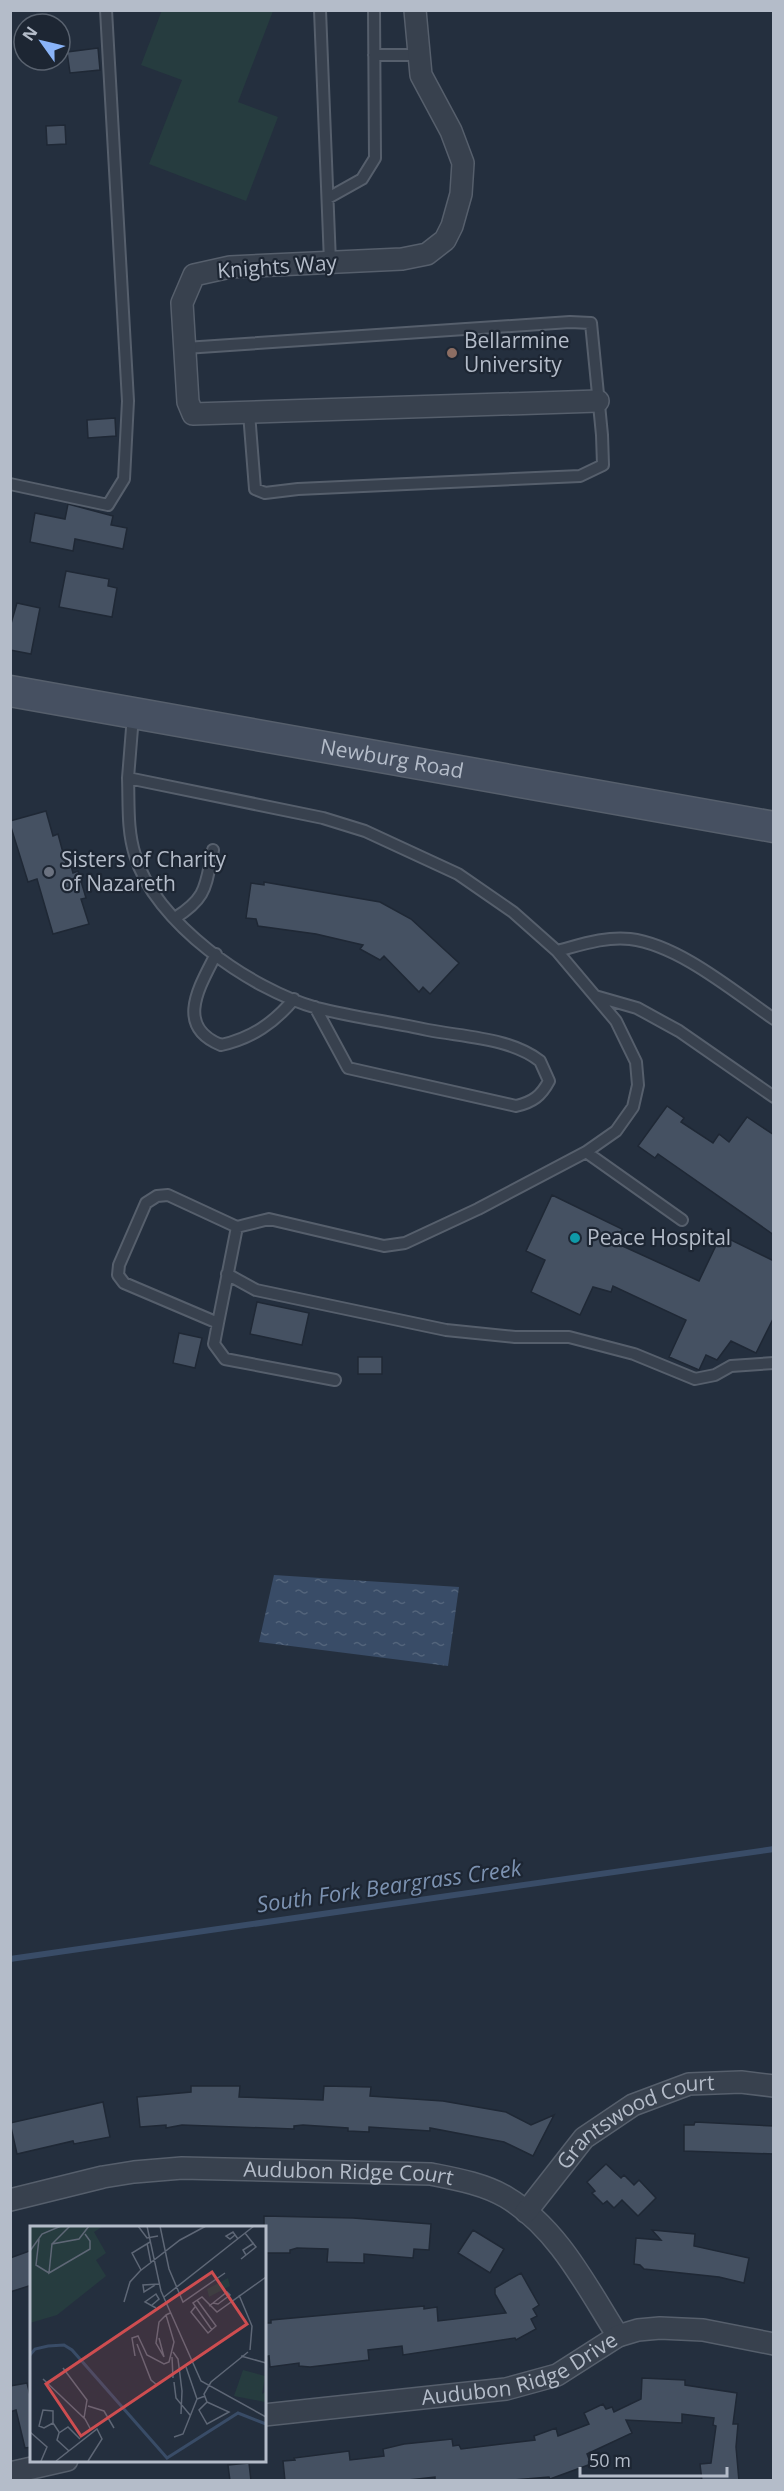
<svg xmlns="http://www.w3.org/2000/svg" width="784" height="2491" font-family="'Open Sans',sans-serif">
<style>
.pitch{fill:#263c3f}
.water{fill:url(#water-ripples)}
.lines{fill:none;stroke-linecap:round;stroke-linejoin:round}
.stream{stroke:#394c67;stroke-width:6}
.building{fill:#455162;stroke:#1f2835;stroke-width:1.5}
.service-casing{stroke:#565f6c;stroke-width:14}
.minor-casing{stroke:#565f6c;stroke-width:24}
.secondary-casing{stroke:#565f6c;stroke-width:33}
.service{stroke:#38414e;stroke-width:10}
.minor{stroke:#38414e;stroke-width:21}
.secondary{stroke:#465061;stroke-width:30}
.education-dot{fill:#8d6e63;stroke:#1d2633;stroke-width:2}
.worship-dot{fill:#6b7280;stroke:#1d2633;stroke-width:2}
.culture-dot{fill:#0f9aa8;stroke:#1d2633;stroke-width:2}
.labels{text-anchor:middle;stroke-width:4.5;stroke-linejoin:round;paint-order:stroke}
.street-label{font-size:21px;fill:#b4bcc9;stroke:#1d2633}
.poi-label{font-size:21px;fill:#b4bcc9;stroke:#1d2633;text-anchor:start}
.water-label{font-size:22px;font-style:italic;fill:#7c92b1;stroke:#1d2633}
.inset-river{fill:none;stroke:#394c67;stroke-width:3}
.inset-road{fill:none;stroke:#5e6776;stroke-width:1.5}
.view{fill:#ce4d50;fill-opacity:0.15;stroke:#ce4d50;stroke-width:3}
.inset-edge{fill:none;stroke:#b4bcc9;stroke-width:3}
</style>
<defs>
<pattern id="water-ripples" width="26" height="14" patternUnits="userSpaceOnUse" patternTransform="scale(1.5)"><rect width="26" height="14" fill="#394c67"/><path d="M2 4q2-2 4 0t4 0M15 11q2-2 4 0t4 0" fill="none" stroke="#53647b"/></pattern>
</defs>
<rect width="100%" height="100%" fill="#242f3e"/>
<!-- pitch -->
<path class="pitch" d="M 162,10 L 273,11 L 238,102 L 278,117 L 246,201 L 149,164 L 182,80 L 141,65 Z"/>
<!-- water -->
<path class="water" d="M 274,1575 L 459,1587 L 448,1666 L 259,1642 Z"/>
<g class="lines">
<!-- stream -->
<path class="stream" d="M 10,1959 L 774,1849"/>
</g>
<!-- building -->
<path class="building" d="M 98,48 L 100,70 L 70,73 L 67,52 Z
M 65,125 L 66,144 L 47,145 L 46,126 Z
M 115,418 L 116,436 L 88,438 L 87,420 Z
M 68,504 L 113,516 L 111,525 L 127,528 L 123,549 L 75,539 L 73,551 L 30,542 L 35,513 L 65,519 Z
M 66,571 L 109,579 L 108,586 L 117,588 L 112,617 L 59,607 Z
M 17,603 L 40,608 L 31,654 L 10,650 L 10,627 Z
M 46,811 L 53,836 L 58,834 L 66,864 L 70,862 L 73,873 L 78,871 L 86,898 L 81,899 L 89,924 L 53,934 L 37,879 L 28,882 L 10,824 L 10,821 Z
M 264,882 L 380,902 L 411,919 L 459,963 L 430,994 L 423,987 L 419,992 L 384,956 L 380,960 L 360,949 L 363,945 L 316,934 L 258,926 L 256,919 L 246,918 L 251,883 L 264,885 Z
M 667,1106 L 684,1118 L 681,1122 L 713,1143 L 719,1134 L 729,1142 L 747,1117 L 774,1135 L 774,1235 L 658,1154 L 655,1158 L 638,1146 Z
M 552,1195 L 622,1229 L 616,1243 L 699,1281 L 721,1235 L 774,1261 L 774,1317 L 756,1353 L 731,1341 L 717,1360 L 706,1355 L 699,1370 L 669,1357 L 686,1320 L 613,1286 L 611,1292 L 593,1287 L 580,1315 L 531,1292 L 545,1260 L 526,1251 Z
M 257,1302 L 309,1313 L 302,1345 L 250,1334 Z
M 179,1333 L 202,1338 L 195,1368 L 173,1363 Z
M 358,1357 L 382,1357 L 382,1374 L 358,1374 Z
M 191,2086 L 240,2086 L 239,2097 L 323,2100 L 324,2086 L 371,2087 L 370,2096 L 443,2101 L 506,2112 L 531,2125 L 554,2115 L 533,2156 L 504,2142 L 430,2128 L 430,2131 L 369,2127 L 369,2132 L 348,2131 L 348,2128 L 303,2125 L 294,2126 L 294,2129 L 182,2125 L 166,2128 L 166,2125 L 140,2127 L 137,2097 L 191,2092 Z
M 103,2102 L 110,2137 L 74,2144 L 73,2141 L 17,2154 L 10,2123 Z
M 695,2122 L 774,2126 L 774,2154 L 684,2151 L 684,2125 L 694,2125 Z
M 606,2164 L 621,2178 L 624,2175 L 634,2185 L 639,2180 L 656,2198 L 638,2216 L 622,2200 L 614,2208 L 607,2201 L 603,2204 L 592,2193 L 595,2191 L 587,2182 Z
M 264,2216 L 353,2218 L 431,2224 L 429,2250 L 414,2249 L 413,2258 L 364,2254 L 364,2263 L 327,2262 L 328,2249 L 297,2248 L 290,2250 L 290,2253 L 264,2253 Z
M 473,2230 L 504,2249 L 490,2273 L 458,2253 Z
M 652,2230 L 695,2234 L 694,2246 L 749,2258 L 744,2283 L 719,2277 L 644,2269 L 640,2265 L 634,2264 L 636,2238 L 661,2240 Z
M 32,2250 L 32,2285 L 10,2292 L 10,2258 Z
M 521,2273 L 539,2305 L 533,2309 L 537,2316 L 531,2319 L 536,2329 L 516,2340 L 515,2338 L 403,2355 L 402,2346 L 368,2350 L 369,2360 L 310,2367 L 299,2366 L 299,2363 L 270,2367 L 269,2356 L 264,2357 L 264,2323 L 271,2323 L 271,2320 L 424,2306 L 424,2309 L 437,2307 L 438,2321 L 506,2313 L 495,2294 L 495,2288 Z
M 642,2378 L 685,2380 L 685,2385 L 737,2393 L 733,2424 L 738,2424 L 736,2447 L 739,2481 L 702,2481 L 700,2464 L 711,2463 L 716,2426 L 713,2425 L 714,2418 L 682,2414 L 682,2423 L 626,2420 L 632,2433 L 587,2454 L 591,2464 L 550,2479 L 549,2477 L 513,2480 L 435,2481 L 435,2477 L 399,2481 L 285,2481 L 283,2461 L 295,2460 L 294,2458 L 349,2451 L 350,2460 L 384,2456 L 383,2449 L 404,2444 L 452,2439 L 453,2446 L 459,2445 L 461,2449 L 535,2440 L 534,2436 L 556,2428 L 558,2436 L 589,2424 L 584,2413 L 603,2404 L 606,2409 L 612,2407 L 614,2412 L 641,2399 Z
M 27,2383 L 32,2403 L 32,2447 L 25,2448 L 16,2410 L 10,2412 L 10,2386 Z
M 249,2463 L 251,2481 L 230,2481 L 228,2465 Z"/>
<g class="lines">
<defs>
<path id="service" d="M 320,10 L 330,262
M 374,55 L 417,55
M 328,198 L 362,179 L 375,158 L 374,10
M 185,348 L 570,322 L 591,323 L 602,435 L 603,465 L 580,476 L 298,489 L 265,493 L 255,489 L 249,413
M 10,484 L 108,505 L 124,479 L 128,401 L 106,10
M 133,716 L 128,778 L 323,818 L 365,831 L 458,874 L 513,912 L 557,951 L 616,1021 L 636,1062 L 638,1085 L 633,1107 L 616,1131 L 586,1152 L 478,1209 L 405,1243 L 384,1246 L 269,1219 L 237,1227 L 168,1195 L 157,1196 L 146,1203 L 119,1265 L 118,1275 L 124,1283 L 218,1323 L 214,1344 L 225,1359 L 335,1380
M 128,778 C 129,804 127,830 135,855 C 154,922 251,990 317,1008 C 353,1017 391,1022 428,1030 C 464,1037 511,1038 540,1061 L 549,1081 C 541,1096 533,1102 516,1106 L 348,1068 L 315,1007
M 175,918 C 208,897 205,886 213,850
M 557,951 C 580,945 606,936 630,939 C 679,945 733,991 774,1019
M 216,954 C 200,986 174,1026 221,1045 C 252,1038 274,1023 294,999
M 595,996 L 637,1008 L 679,1031 L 774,1097
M 586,1152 L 682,1220
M 227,1274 L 256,1290 L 446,1330 L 515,1337 L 569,1337 L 634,1354 L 695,1379 L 715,1375 L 731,1366 L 774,1363
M 218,1323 L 237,1227"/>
<g id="minor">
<path d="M 415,10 L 421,75 L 451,131 L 463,163 L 461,194 L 452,226 L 445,240 L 427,254 L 402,259 L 230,267 L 194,275 L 182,303 L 188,402 L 193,414 L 598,401"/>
<path id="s1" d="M 10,2200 L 103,2177 L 134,2172 L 182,2168 L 431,2174 C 456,2179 484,2184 506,2197 C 558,2228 587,2287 618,2336"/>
<path id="s2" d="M 526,2212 L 584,2138 L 633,2105 L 689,2084 L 741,2082 L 774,2086"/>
<path id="s3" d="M 264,2415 L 506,2389 L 557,2375 L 618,2336 L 638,2330 L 660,2328 L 703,2330 L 774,2344"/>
<path d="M 10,2473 L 67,2460"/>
</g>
<g id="secondary">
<path id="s4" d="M 10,691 L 774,827"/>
</g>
</defs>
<!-- service casing -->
<use href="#service" class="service-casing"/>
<!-- minor casing -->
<use href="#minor" class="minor-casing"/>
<!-- secondary casing -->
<use href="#secondary" class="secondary-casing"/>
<!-- service -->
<use href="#service" class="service"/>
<!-- minor -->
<use href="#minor" class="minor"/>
<!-- secondary -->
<use href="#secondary" class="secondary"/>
</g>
<!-- markers -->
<circle class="education-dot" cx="452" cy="353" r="6"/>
<circle class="worship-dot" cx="49" cy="872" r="6"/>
<circle class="culture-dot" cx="575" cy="1238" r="6"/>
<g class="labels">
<!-- street labels -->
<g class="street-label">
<text transform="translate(277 267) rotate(-4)" y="7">Knights Way</text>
<text dy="7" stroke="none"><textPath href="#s4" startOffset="388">Newburg Road</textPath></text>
<text dy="7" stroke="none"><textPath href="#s2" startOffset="148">Grantswood Court</textPath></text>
<text dy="7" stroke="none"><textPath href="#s1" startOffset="342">Audubon Ridge Court</textPath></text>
<text dy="7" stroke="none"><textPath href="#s3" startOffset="262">Audubon Ridge Drive</textPath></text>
</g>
<!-- poi labels -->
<g class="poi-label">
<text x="464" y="348">Bellarmine<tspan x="464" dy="24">University</tspan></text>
<text x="61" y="867">Sisters of Charity<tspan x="61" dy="24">of Nazareth</tspan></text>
<text x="587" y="1245">Peace Hospital</text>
</g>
<!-- water labels -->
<g class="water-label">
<text transform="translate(389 1886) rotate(-8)" y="8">South Fork Beargrass Creek</text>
</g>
</g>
<!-- overview -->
<g transform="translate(30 2226)">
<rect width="236" height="236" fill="#242f3e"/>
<path d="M 0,0 L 73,0 L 64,6 L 76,27 L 66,34 L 76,50 L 27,89 L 0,97 Z" fill="#263c3f"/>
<path d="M 198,52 L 200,60 L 179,71 L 177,63 ZM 213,144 L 235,150 L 232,168 L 235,166 L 235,176 L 204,170 Z" fill="#263c3f"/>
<path class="inset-river" d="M 0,129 L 5,123 L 18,120 L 34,119 L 42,124 L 137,232 L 208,187 L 236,198"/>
<path class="inset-road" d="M 108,0 L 117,12 L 128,10M 117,0 L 131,65 L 171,155 L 236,191M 130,0 L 139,43 L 153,76 L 195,47M 55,8 L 60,15 L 60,23 L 19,47 L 22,18 L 49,13 L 59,0M 205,9 L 200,13 L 196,10 L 203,6 L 208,13M 9,13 L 6,39 L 19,47M 117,17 L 121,37M 22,18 L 40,0M 0,25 L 12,8 L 31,0M 216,29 L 213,24 L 224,17M 211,33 L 226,21 L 215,7M 111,44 L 102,27 L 120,16M 125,59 L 114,66 L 113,59 L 129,58M 209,69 L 222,100 L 220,124M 134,71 L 224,0M 94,76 L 100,56 L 110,45 L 150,14 L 176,0M 122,79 L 129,73 L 126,68 L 115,76 L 126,82M 179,80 L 183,77 L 197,66 L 200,69 L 188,78 L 183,77M 165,81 L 161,86 L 178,107 L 186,100 L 167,74M 182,104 L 163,77 L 172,71 L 187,86 L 236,51M 129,112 L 134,131 L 126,117 L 129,96 L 136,89M 107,118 L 121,154 L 127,159M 143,126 L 148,133 L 152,165 L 151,188M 105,130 L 102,112 L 108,110 L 117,129 L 134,138 L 139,136 L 144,116 L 136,89 L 140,87M 211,130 L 236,137M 142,131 L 143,152M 156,141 L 167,173M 33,142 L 57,174 L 54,192M 13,153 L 55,193 L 61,204M 144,156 L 146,172 L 160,189M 177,176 L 199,186 L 177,198 L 169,184 L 177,176 L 174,168 L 181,156 L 218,126M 58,180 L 74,185 L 84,202M 23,197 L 14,202 L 9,200 L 13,184 L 23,185 L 23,197 L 29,206M 0,206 L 17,221 L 11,235M 144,211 L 153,208 L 167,173 L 175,170M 39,225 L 27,214 L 29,207 L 38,201 L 50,213M 26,235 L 67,203 L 72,213 L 58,235"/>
<path class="view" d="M 182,46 L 217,98 L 51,210 L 16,158 Z"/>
<rect width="236" height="236" class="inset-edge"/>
</g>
<!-- border -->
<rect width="784" height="2491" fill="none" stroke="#b4bcc9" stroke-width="24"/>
<!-- north arrow -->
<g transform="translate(42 42) rotate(304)"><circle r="28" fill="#1d2633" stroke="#59626f" stroke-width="1.5"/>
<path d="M0-4.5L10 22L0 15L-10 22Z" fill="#8ab4f8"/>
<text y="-9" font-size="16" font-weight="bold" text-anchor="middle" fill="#b4bcc9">N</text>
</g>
<!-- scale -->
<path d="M580 2467v9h147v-9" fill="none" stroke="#b4bcc9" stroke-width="3"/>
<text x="589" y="2467" font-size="18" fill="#b4bcc9" stroke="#1d2633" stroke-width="4.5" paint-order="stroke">50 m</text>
</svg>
